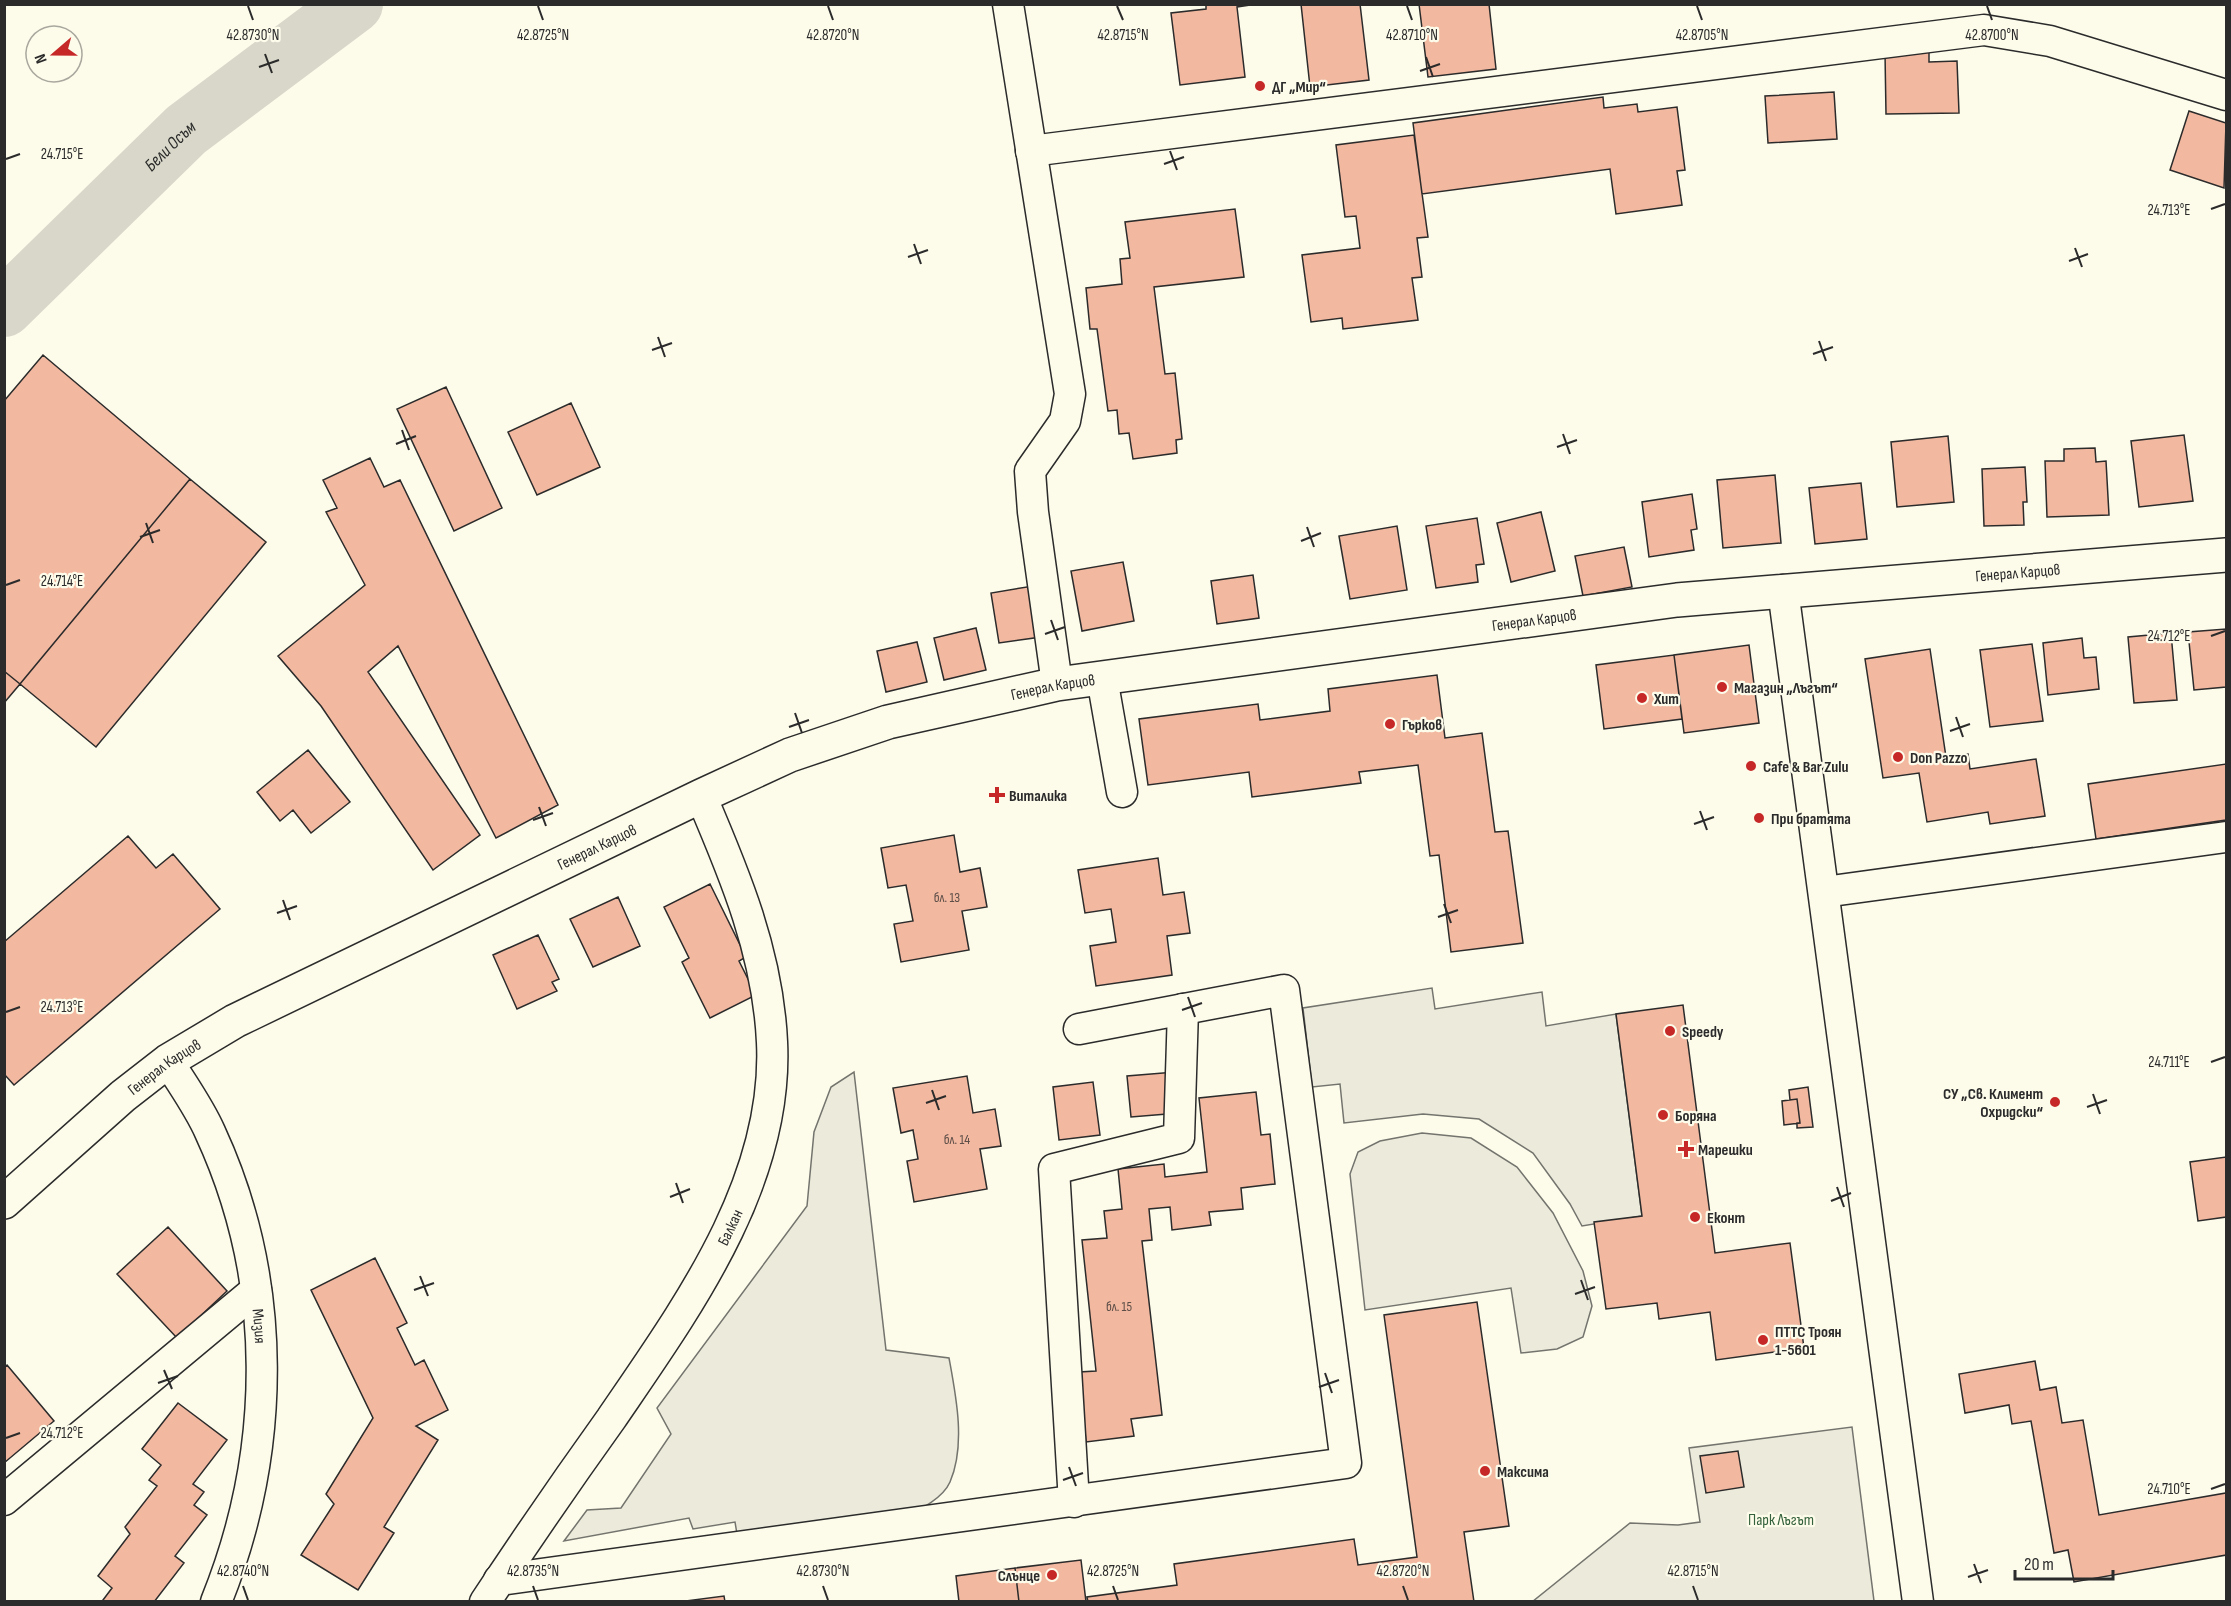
<svg xmlns="http://www.w3.org/2000/svg" width="2231" height="1606" font-family="'Sofia Sans Condensed',sans-serif">
<style>
.green{fill:#ecebdb;stroke:#74746e;stroke-width:1.5}
.lines{fill:none;stroke-linecap:round;stroke-linejoin:round}
.river{stroke:#d8d7c9;stroke-width:58}
.building{fill:#f2b8a0;stroke:#2b2b2b;stroke-width:1.5}
.street-casing{stroke:#2b2b2b;stroke-width:33}
.secondary-casing{stroke:#2b2b2b;stroke-width:36}
.street{stroke:#fdfbea;stroke-width:30}
.secondary{stroke:#fdfbea;stroke-width:33}
.ticks{fill:none;stroke:#2b2b2b;stroke-width:2}
.poi-dot{fill:#c62828;stroke:#fdfbea;stroke-width:2}
.labels{text-anchor:middle;stroke-width:4.5;stroke-linejoin:round;paint-order:stroke}
.number-label{font-size:14px;fill:#5d4e48}
.poi-label{font-size:16px;font-weight:bold;fill:#2b2b2b;stroke:#fdfbea;text-anchor:start}
.street-label{font-size:16px;fill:#2b2b2b;stroke:#fdfbea}
.park-label{font-size:16px;fill:#34623c;stroke:#fdfbea}
.water-label{font-size:18px;font-style:italic;fill:#2b2b2b;stroke:#fdfbea}
.ticks-label{font-size:15px;text-anchor:middle;fill:#2b2b2b;stroke:#fdfbea;stroke-width:4.5;stroke-linejoin:round;paint-order:stroke}
</style>
<rect width="100%" height="100%" fill="#fdfbea"/>
<!-- green -->
<path class="green" d="M 1432,988 L 1435,1009 L 1542,992 L 1546,1026 L 1616,1014 L 1642,1216 L 1582,1226 L 1570,1204 L 1533,1153 L 1479,1119 L 1423,1114 L 1344,1123 L 1340,1084 L 1312,1087 L 1303,1008 Z
M 854,1072 L 886,1350 L 949,1358 C 956,1396 966,1445 950,1482 C 943,1498 921,1509 907,1516 L 738,1540 L 735,1522 L 693,1529 L 689,1518 L 564,1541 L 587,1510 L 621,1508 L 671,1434 L 657,1408 L 807,1206 L 814,1132 L 831,1087 Z
M 1422,1133 L 1471,1138 L 1517,1167 L 1553,1213 L 1583,1271 L 1592,1306 L 1583,1337 L 1557,1349 L 1521,1353 L 1511,1288 L 1365,1310 L 1350,1174 L 1358,1152 L 1380,1141 Z
M 1852,1427 L 1874,1601 L 1532,1602 L 1630,1523 L 1678,1525 L 1700,1522 L 1689,1448 Z"/>
<g class="lines">
<!-- river -->
<path class="river" id="s1" d="M 4,308 L 186,130 L 354,4"/>
</g>
<!-- building -->
<path class="building" d="M 1206,4 L 1257,4 L 1237,7 L 1245,77 L 1180,85 L 1171,13 L 1206,9 Z
M 1301,4 L 1360,4 L 1369,80 L 1310,87 Z
M 1419,4 L 1489,4 L 1496,69 L 1428,77 Z
M 1929,52 L 1929,62 L 1957,61 L 1959,113 L 1886,114 L 1885,53 Z
M 1834,92 L 1837,139 L 1768,143 L 1765,96 Z
M 1603,97 L 1604,108 L 1637,104 L 1638,112 L 1677,107 L 1685,170 L 1677,171 L 1682,205 L 1616,214 L 1610,169 L 1422,194 L 1413,123 Z
M 2189,111 L 2226,123 L 2224,188 L 2170,170 Z
M 1414,135 L 1428,237 L 1417,238 L 1422,277 L 1412,278 L 1418,320 L 1343,329 L 1342,318 L 1311,322 L 1302,255 L 1360,248 L 1356,216 L 1345,217 L 1336,145 Z
M 1235,209 L 1244,277 L 1154,287 L 1165,374 L 1175,373 L 1182,439 L 1176,440 L 1177,453 L 1133,459 L 1129,433 L 1119,434 L 1117,410 L 1108,411 L 1097,329 L 1090,329 L 1086,288 L 1122,284 L 1120,259 L 1130,258 L 1125,222 Z
M 43,355 L 190,479 L 20,684 L 4,671 L 4,401 Z
M 446,387 L 502,508 L 454,531 L 397,409 Z
M 571,403 L 600,467 L 537,495 L 508,432 Z
M 2184,435 L 2193,501 L 2139,507 L 2131,441 Z
M 1948,436 L 1954,502 L 1897,507 L 1891,442 Z
M 2095,448 L 2096,462 L 2106,461 L 2109,515 L 2047,517 L 2045,461 L 2064,461 L 2064,449 Z
M 370,458 L 384,487 L 400,480 L 558,805 L 496,838 L 398,646 L 368,672 L 480,835 L 433,870 L 321,706 L 278,656 L 365,585 L 326,512 L 337,508 L 323,480 Z
M 2025,467 L 2027,502 L 2023,502 L 2024,525 L 1984,526 L 1982,469 Z
M 1775,475 L 1781,543 L 1723,548 L 1717,480 Z
M 190,479 L 266,542 L 96,747 L 20,684 Z
M 1861,483 L 1867,539 L 1815,544 L 1809,488 Z
M 1692,494 L 1697,529 L 1691,530 L 1694,550 L 1649,557 L 1642,502 Z
M 1541,512 L 1555,571 L 1511,582 L 1497,523 Z
M 1477,518 L 1484,564 L 1476,565 L 1478,582 L 1436,588 L 1426,526 Z
M 1397,526 L 1407,590 L 1350,599 L 1339,536 Z
M 1624,547 L 1632,587 L 1583,596 L 1575,556 Z
M 1123,562 L 1134,621 L 1082,631 L 1071,571 Z
M 1253,575 L 1259,618 L 1217,624 L 1211,581 Z
M 1033,586 L 1041,637 L 999,643 L 991,593 Z
M 976,628 L 986,670 L 944,680 L 934,638 Z
M 2226,629 L 2226,687 L 2194,690 L 2188,632 Z
M 2171,633 L 2177,700 L 2134,703 L 2128,637 Z
M 2082,638 L 2084,658 L 2096,657 L 2099,689 L 2048,695 L 2043,643 Z
M 917,642 L 927,682 L 886,692 L 877,651 Z
M 2032,644 L 2043,721 L 1990,727 L 1980,650 Z
M 1749,645 L 1759,723 L 1684,733 L 1674,655 Z
M 1930,649 L 1946,757 L 1968,754 L 1970,769 L 2036,759 L 2045,816 L 1990,824 L 1988,812 L 1927,822 L 1919,773 L 1883,778 L 1865,659 Z
M 1674,655 L 1682,719 L 1604,729 L 1596,665 Z
M 4,671 L 20,684 L 4,703 Z
M 1437,675 L 1445,738 L 1482,733 L 1495,832 L 1508,831 L 1523,943 L 1451,952 L 1439,855 L 1430,856 L 1418,765 L 1359,772 L 1361,783 L 1252,797 L 1249,772 L 1148,785 L 1139,719 L 1258,704 L 1260,720 L 1330,711 L 1328,689 Z
M 308,750 L 350,802 L 311,833 L 293,810 L 280,821 L 257,792 Z
M 2226,764 L 2226,820 L 2096,839 L 2088,784 Z
M 954,835 L 960,872 L 980,868 L 987,907 L 962,911 L 969,950 L 901,962 L 894,924 L 913,921 L 906,885 L 888,888 L 881,848 Z
M 128,836 L 156,868 L 173,854 L 220,909 L 14,1085 L 4,1074 L 4,942 Z
M 1158,858 L 1163,895 L 1184,892 L 1190,933 L 1167,936 L 1172,975 L 1096,986 L 1090,946 L 1116,942 L 1111,909 L 1085,913 L 1078,870 Z
M 710,884 L 746,957 L 739,961 L 756,995 L 710,1018 L 682,962 L 689,958 L 664,907 Z
M 618,897 L 640,946 L 593,967 L 570,919 Z
M 538,935 L 559,979 L 552,982 L 557,991 L 517,1009 L 493,955 Z
M 1683,1005 L 1715,1253 L 1790,1243 L 1804,1348 L 1716,1360 L 1710,1312 L 1659,1319 L 1657,1303 L 1606,1309 L 1594,1222 L 1642,1216 L 1616,1014 Z
M 1175,1072 L 1179,1113 L 1131,1117 L 1127,1076 Z
M 967,1076 L 973,1113 L 995,1109 L 1001,1146 L 980,1149 L 987,1189 L 914,1202 L 907,1161 L 918,1159 L 913,1130 L 901,1133 L 893,1088 Z
M 1093,1082 L 1100,1135 L 1059,1140 L 1053,1087 Z
M 1808,1087 L 1813,1127 L 1797,1128 L 1797,1123 L 1800,1123 L 1797,1099 L 1790,1100 L 1789,1090 Z
M 1256,1092 L 1261,1135 L 1270,1134 L 1275,1184 L 1241,1188 L 1243,1209 L 1209,1212 L 1211,1225 L 1172,1230 L 1170,1207 L 1149,1209 L 1152,1240 L 1142,1241 L 1162,1415 L 1131,1419 L 1134,1436 L 1086,1442 L 1079,1372 L 1096,1371 L 1082,1240 L 1107,1238 L 1104,1211 L 1122,1209 L 1118,1169 L 1164,1164 L 1165,1177 L 1207,1172 L 1199,1098 Z
M 1797,1099 L 1800,1123 L 1784,1125 L 1782,1101 Z
M 2226,1157 L 2226,1217 L 2198,1221 L 2190,1162 Z
M 168,1227 L 227,1291 L 177,1338 L 117,1274 Z
M 375,1258 L 407,1323 L 397,1328 L 415,1365 L 424,1360 L 448,1410 L 416,1426 L 438,1440 L 384,1527 L 394,1533 L 358,1590 L 301,1555 L 334,1504 L 326,1494 L 373,1418 L 311,1290 Z
M 1477,1302 L 1509,1526 L 1464,1532 L 1474,1602 L 1088,1602 L 1087,1597 L 1177,1585 L 1174,1564 L 1354,1539 L 1358,1565 L 1417,1557 L 1384,1315 Z
M 2035,1361 L 2040,1390 L 2056,1387 L 2062,1423 L 2083,1420 L 2099,1515 L 2226,1493 L 2226,1555 L 2074,1582 L 2068,1550 L 2054,1553 L 2031,1421 L 2012,1424 L 2009,1405 L 1965,1413 L 1959,1374 Z
M 7,1365 L 54,1421 L 4,1463 L 4,1368 Z
M 178,1403 L 227,1440 L 193,1484 L 204,1492 L 194,1505 L 207,1515 L 175,1556 L 184,1563 L 154,1602 L 105,1602 L 103,1600 L 112,1588 L 98,1576 L 130,1534 L 125,1527 L 157,1486 L 149,1480 L 161,1465 L 142,1449 Z
M 1738,1451 L 1744,1487 L 1706,1493 L 1700,1456 Z
M 1081,1560 L 1086,1602 L 1019,1602 L 1015,1568 Z
M 1015,1568 L 1019,1602 L 959,1602 L 956,1576 Z
M 724,1596 L 725,1602 L 678,1602 Z"/>
<g class="lines">
<defs>
<g id="street">
<path d="M 1008,4 L 1070,394 L 1065,421 L 1030,471 L 1033,512 L 1057,684"/>
<path d="M 1031,151 L 1984,30 L 2050,41 L 2226,95"/>
<path d="M 1783,590 L 1918,1602"/>
<path d="M 1102,678 L 1122,792"/>
<path d="M 1824,892 L 2226,837"/>
<path id="s2" d="M 168,1061 C 182,1084 199,1107 210,1132 C 279,1281 277,1451 216,1602"/>
<path d="M 4,1500 L 256,1290"/>
<path d="M 1074,1502 L 1054,1169 L 1179,1138 L 1183,1009"/>
<path d="M 499,1580 L 1346,1463 L 1284,990 L 1079,1029"/>
<path id="s3" d="M 485,1602 C 526,1540 568,1479 611,1419 C 686,1309 779,1183 772,1042 C 768,954 735,875 701,796"/>
</g>
<g id="secondary">
<path id="s4" d="M 4,1202 L 123,1096 L 168,1061 L 235,1021 L 701,796 L 790,755 L 888,722 L 1057,684 L 1677,600 L 2226,555"/>
</g>
</defs>
<!-- street casing -->
<use href="#street" class="street-casing"/>
<!-- secondary casing -->
<use href="#secondary" class="secondary-casing"/>
<!-- street -->
<use href="#street" class="street"/>
<!-- secondary -->
<use href="#secondary" class="secondary"/>
</g>
<!-- ticks -->
<path class="ticks" d="M 248,6 L 253,20M 538,6 L 543,20M 828,6 L 833,20M 1117,6 L 1123,20M 1407,6 L 1412,20M 1697,6 L 1702,20M 1987,6 L 1992,20M 265,54 L 272,73M 1426,57 L 1433,77M 259,67 L 279,60M 1420,71 L 1440,64M 1170,151 L 1177,170M 6,159 L 20,154M 1164,164 L 1184,157M 2211,209 L 2225,204M 914,244 L 921,264M 2075,248 L 2082,267M 908,257 L 928,250M 2069,261 L 2088,254M 658,337 L 665,357M 1819,341 L 1826,361M 652,350 L 672,343M 1813,354 L 1833,347M 402,430 L 409,450M 1563,434 L 1570,454M 396,444 L 416,436M 1557,447 L 1577,440M 146,523 L 153,543M 1307,527 L 1314,547M 140,537 L 160,530M 1301,541 L 1321,533M 6,585 L 20,580M 1051,620 L 1058,640M 1045,634 L 1065,627M 2211,636 L 2225,631M 795,713 L 802,733M 1956,717 L 1963,737M 789,727 L 809,720M 1950,731 L 1970,724M 539,807 L 546,826M 1700,811 L 1707,830M 533,820 L 553,813M 1694,824 L 1714,817M 283,900 L 290,920M 1444,904 L 1451,923M 277,913 L 297,906M 1438,917 L 1458,910M 1188,997 L 1195,1017M 1182,1010 L 1202,1003M 6,1012 L 20,1007M 2211,1062 L 2225,1057M 932,1090 L 939,1110M 2093,1094 L 2100,1114M 926,1103 L 946,1096M 2087,1107 L 2107,1100M 676,1183 L 683,1203M 1837,1187 L 1844,1207M 670,1197 L 690,1189M 1831,1201 L 1851,1193M 420,1276 L 428,1296M 1581,1280 L 1588,1300M 414,1290 L 434,1283M 1575,1294 L 1595,1287M 164,1370 L 172,1389M 1325,1373 L 1332,1393M 158,1383 L 178,1376M 1319,1387 L 1339,1380M 6,1438 L 20,1433M 1069,1467 L 1076,1486M 1063,1480 L 1083,1473M 2211,1489 L 2225,1484M 1974,1564 L 1981,1583M 1968,1577 L 1988,1570M 243,1586 L 248,1600M 533,1586 L 538,1600M 823,1586 L 828,1600M 1113,1586 L 1118,1600M 1403,1586 L 1408,1600M 1693,1586 L 1698,1600"/>
<!-- markers -->
<g class="poi-dot">
<circle cx="1260" cy="86" r="6"/>
<circle cx="1722" cy="687" r="6"/>
<circle cx="1642" cy="698" r="6"/>
<circle cx="1390" cy="724" r="6"/>
<circle cx="1898" cy="757" r="6"/>
<circle cx="1751" cy="766" r="6"/>
<path d="M994 786h6v6h6v6h-6v6h-6v-6h-6v-6h6z"/>
<circle cx="1759" cy="818" r="6"/>
<circle cx="1670" cy="1031" r="6"/>
<circle cx="2055" cy="1102" r="6"/>
<circle cx="1663" cy="1115" r="6"/>
<path d="M1683 1140h6v6h6v6h-6v6h-6v-6h-6v-6h6z"/>
<circle cx="1695" cy="1217" r="6"/>
<circle cx="1763" cy="1340" r="6"/>
<circle cx="1485" cy="1471" r="6"/>
<circle cx="1052" cy="1575" r="6"/>
</g>
<g class="labels">
<!-- number labels -->
<g class="number-label">
<text x="947" y="902">бл. 13</text>
<text x="957" y="1144">бл. 14</text>
<text x="1119" y="1311">бл. 15</text>
</g>
<!-- poi labels -->
<g class="poi-label">
<text x="1272" y="92">ДГ „Мир“</text>
<text x="1734" y="693">Магазин „Лъгът“</text>
<text x="1654" y="704">Хит</text>
<text x="1402" y="730">Гърков</text>
<text x="1910" y="763">Don Pazzo</text>
<text x="1763" y="772">Cafe &amp; Bar Zulu</text>
<text x="1009" y="801">Виталика</text>
<text x="1771" y="824">При братята</text>
<text x="1682" y="1037">Speedy</text>
<text x="2043" y="1099" text-anchor="end">СУ „Св. Климент<tspan x="2043" dy="18">Охридски“</tspan></text>
<text x="1675" y="1121">Боряна</text>
<text x="1698" y="1155">Марешки</text>
<text x="1707" y="1223">Еконт</text>
<text x="1775" y="1337">ПТТС Троян<tspan x="1775" dy="18">1-5601</tspan></text>
<text x="1497" y="1477">Максима</text>
<text x="1040" y="1581" text-anchor="end">Слънце</text>
</g>
<!-- street labels -->
<g class="street-label">
<text dy="6" stroke="none"><textPath href="#s4" startOffset="2154">Генерал Карцов</textPath></text>
<text dy="6" stroke="none"><textPath href="#s4" startOffset="1668">Генерал Карцов</textPath></text>
<text dy="6" stroke="none"><textPath href="#s4" startOffset="1182">Генерал Карцов</textPath></text>
<text dy="6" stroke="none"><textPath href="#s4" startOffset="696">Генерал Карцов</textPath></text>
<text dy="6" stroke="none"><textPath href="#s4" startOffset="210">Генерал Карцов</textPath></text>
<text dy="6" stroke="none"><textPath href="#s3" startOffset="448">Балкан</textPath></text>
<text dy="6" stroke="none"><textPath href="#s2" startOffset="284">Мизия</textPath></text>
</g>
<!-- park labels -->
<g class="park-label">
<text x="1781" y="1525">Парк Лъгът</text>
</g>
<!-- water labels -->
<g class="water-label">
<text dy="6" stroke="none"><textPath href="#s1" startOffset="232">Бели Осъм</textPath></text>
</g>
</g>
<g class="ticks-label">
<text x="1702" y="40">42.8705°N</text>
<text x="253" y="40">42.8730°N</text>
<text x="543" y="40">42.8725°N</text>
<text x="833" y="40">42.8720°N</text>
<text x="1123" y="40">42.8715°N</text>
<text x="1412" y="40">42.8710°N</text>
<text x="1992" y="40">42.8700°N</text>
<text x="62" y="159">24.715°E</text>
<text x="2169" y="215">24.713°E</text>
<text x="62" y="586">24.714°E</text>
<text x="2169" y="641">24.712°E</text>
<text x="62" y="1012">24.713°E</text>
<text x="2169" y="1067">24.711°E</text>
<text x="62" y="1438">24.712°E</text>
<text x="2169" y="1494">24.710°E</text>
<text x="243" y="1576">42.8740°N</text>
<text x="533" y="1576">42.8735°N</text>
<text x="823" y="1576">42.8730°N</text>
<text x="1113" y="1576">42.8725°N</text>
<text x="1403" y="1576">42.8720°N</text>
<text x="1693" y="1576">42.8715°N</text>
</g>
<!-- border -->
<rect width="2231" height="1606" fill="none" stroke="#2b2b2b" stroke-width="12"/>
<!-- north arrow -->
<g transform="translate(54 54) rotate(250)"><circle r="28" fill="#fdfbea" stroke="#a9a89e" stroke-width="1.5"/>
<path d="M0-4.5L10 22L0 15L-10 22Z" fill="#c62828"/>
<text y="-9" font-size="16" font-weight="bold" text-anchor="middle" fill="#2b2b2b">N</text>
</g>
<!-- scale -->
<path d="M2015 1570v9h98v-9" fill="none" stroke="#2b2b2b" stroke-width="3"/>
<text x="2024" y="1570" font-size="18" fill="#2b2b2b" stroke="#fdfbea" stroke-width="4.5" paint-order="stroke">20 m</text>
</svg>
